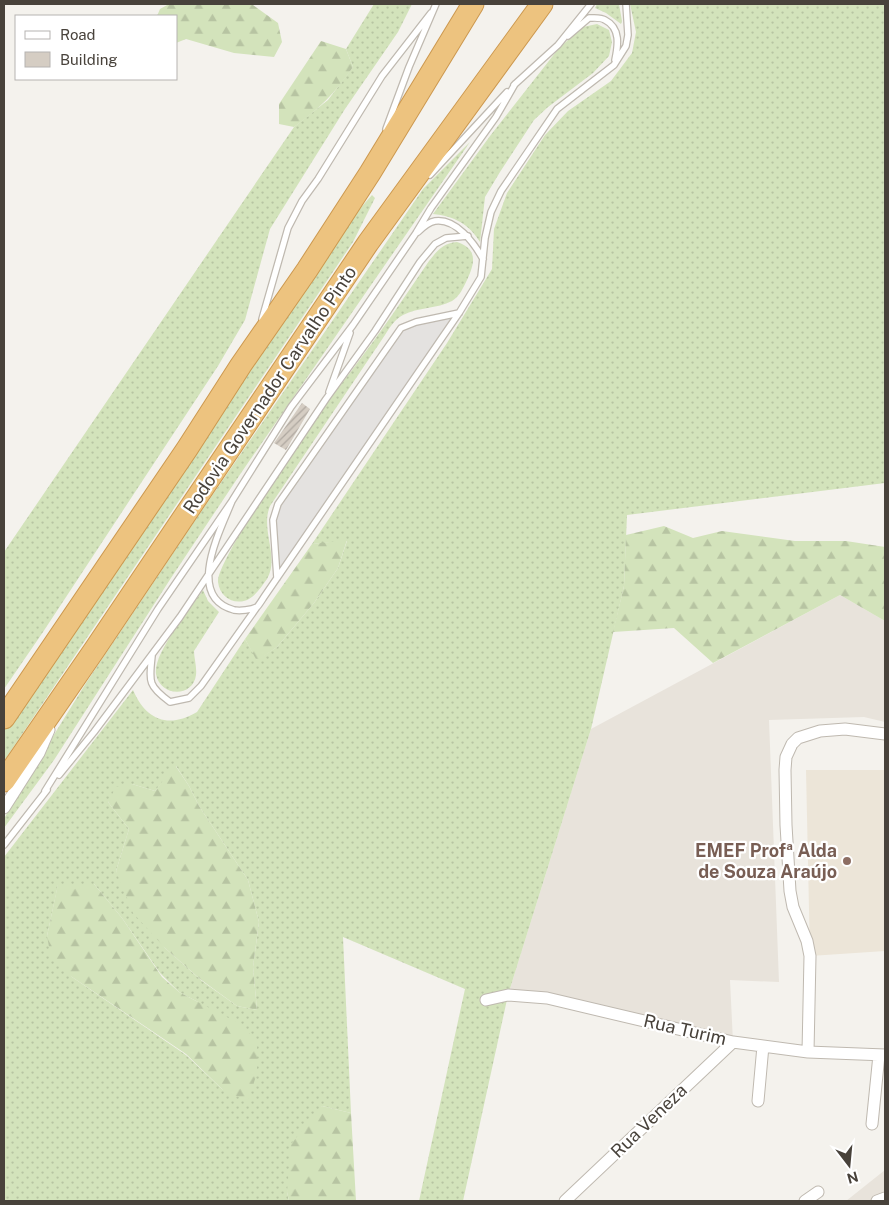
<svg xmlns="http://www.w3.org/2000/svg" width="889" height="1205" font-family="'Public Sans',sans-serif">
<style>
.residential{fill:#e8e3db}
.education{fill:#ece5d8}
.grass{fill:url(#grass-dots);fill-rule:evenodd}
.forest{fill:url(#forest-firs)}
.parking{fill:#e4e2e0}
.building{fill:url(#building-hatch)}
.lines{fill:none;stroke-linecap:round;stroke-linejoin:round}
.service-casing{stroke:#bfb9b0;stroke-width:8}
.minor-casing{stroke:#bfb9b0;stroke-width:13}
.motorway-casing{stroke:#cc984f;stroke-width:23}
.service{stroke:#fff;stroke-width:5.5}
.minor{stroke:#fff;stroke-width:11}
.motorway{stroke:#edc37f;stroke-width:21}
.education-dot{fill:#8d6e63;stroke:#fff;stroke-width:2}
.labels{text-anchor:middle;stroke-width:4.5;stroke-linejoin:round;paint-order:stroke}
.street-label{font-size:18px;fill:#48423b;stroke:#fff}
.education-label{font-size:18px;font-weight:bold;fill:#785e54;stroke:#fff;text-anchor:end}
</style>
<defs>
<pattern id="grass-dots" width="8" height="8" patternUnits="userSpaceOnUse" patternTransform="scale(1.25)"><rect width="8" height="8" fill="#d3e3bb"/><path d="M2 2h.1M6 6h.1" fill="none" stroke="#b7c4a2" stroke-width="1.8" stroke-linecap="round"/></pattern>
<pattern id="forest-firs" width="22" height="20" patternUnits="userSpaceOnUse" patternTransform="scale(1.25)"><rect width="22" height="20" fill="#d3e3bb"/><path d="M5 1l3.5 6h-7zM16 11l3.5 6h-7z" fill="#b7c4a2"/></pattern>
<pattern id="building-hatch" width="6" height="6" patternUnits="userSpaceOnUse" patternTransform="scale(1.25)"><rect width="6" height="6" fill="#d5cdc3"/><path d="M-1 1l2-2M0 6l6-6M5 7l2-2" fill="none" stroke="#afa8a0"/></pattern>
</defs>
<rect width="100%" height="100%" fill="#f4f2ed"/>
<!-- residential -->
<path class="residential" d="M 840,595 L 885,621 L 885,722 L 864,717 L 769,720 L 779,982 L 730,980 L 733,1042 L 508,995 L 591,729 Z
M 885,1170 L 885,1201 L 846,1201 Z"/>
<!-- education -->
<path class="education" d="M 806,770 L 885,770 L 885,951 L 810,956 Z"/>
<!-- grass -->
<path class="grass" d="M 374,4 L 412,4 L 398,32 L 345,109 L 270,229 L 245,320 L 218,366 L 43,632 L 4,689 L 4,552 L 294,127 L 328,100 L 353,67 L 346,49 Z
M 597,4 L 619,4 L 622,21 L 621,24 L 606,13 L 595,8 Z
M 630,4 L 885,4 L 885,483 L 627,515 L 624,586 L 591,729 L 508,995 L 463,1201 L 419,1201 L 465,989 L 343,937 L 351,1113 L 322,1106 L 287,1192 L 289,1201 L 4,1201 L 4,857 L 133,690 C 146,720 168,729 197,712 L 245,639 L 257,660 L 277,647 L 314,603 L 338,568 L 347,541 L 312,544 L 447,343 L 492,269 L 494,229 L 507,193 L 545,135 L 568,111 L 611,81 L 632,53 L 636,32 ZM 176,766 L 189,786 L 199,806 L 248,880 L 259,922 L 253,967 L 257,1010 L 237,1006 L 202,981 L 165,948 L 116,871 L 129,829 L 108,802 L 132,784 L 155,791 ZM 94,884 L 122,918 L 160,973 L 179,992 L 198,1002 L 223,1090 L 186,1055 L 72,977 L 47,936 L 58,885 Z
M 597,24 L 609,30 L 612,42 L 609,56 L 593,73 L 548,107 L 534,120 L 500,172 L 485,197 L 480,242 C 469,224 454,216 433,214 L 490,136 L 559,48 L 583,27 Z
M 470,142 L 241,473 L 171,578 L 54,760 L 4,828 L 4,819 L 16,796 L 86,683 L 194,522 L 423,189 Z
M 372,195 L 375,198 L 353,242 L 4,761 L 4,726 L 335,237 Z
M 457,242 C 478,249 475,263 467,280 C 463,288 460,296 452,301 C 437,309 418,307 403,315 C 395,319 390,327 385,335 L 270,506 C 260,530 280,557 267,579 C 262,586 256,595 249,599 C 235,606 220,598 218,582 C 216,560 313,421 332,396 C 339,386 348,376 355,366 C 381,332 405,296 429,261 C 437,251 443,243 457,242 Z
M 203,590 L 208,601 L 219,612 L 194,651 C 194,658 197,667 196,675 C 193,698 160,697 156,674 C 153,653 191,608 203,590 Z"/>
<!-- forest -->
<path class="forest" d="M 169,4 L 247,4 L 253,5 L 278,23 L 282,42 L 274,57 L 234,53 L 186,39 L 176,43 L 176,16 L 157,16 L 160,9 Z
M 321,41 L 346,49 L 353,67 C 336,92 319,109 294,127 L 279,124 L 279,104 Z
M 664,526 L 693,538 L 722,531 L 795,541 L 846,541 L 885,547 L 885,621 L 840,595 L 713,663 L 674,628 L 613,632 L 624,586 L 626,535 Z
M 347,540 L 338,568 L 314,603 L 277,647 L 257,661 L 245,639 L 312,544 Z
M 175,765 L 189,786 L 199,806 L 248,880 L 259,922 L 253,967 L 257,1010 L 237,1006 L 200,979 L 165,948 L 133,913 L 116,871 L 129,829 L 108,802 L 116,787 L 132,784 L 155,791 Z
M 58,884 L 94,884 L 122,918 L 162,977 L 179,992 L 240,1024 L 257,1041 L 257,1073 L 248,1101 L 223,1090 L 186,1054 L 72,977 L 51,957 L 47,936 Z
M 322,1106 L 351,1113 L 356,1201 L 289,1201 L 287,1192 L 291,1144 Z"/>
<!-- parking -->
<path class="parking" d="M 459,313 L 277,578 L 273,520 L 278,504 L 401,328 Z"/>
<!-- building -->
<path class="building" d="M 302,403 L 310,409 L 286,450 L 274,443 Z"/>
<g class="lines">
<defs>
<path id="service" d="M 568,36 L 589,18 C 594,18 601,17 605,20 C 621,28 618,46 615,60
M 514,85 L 558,45 L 591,4
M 386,129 L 409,67 L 436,4
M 430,175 L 507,92
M 418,232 C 422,228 429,222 435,221 C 456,218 474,243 483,259
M 262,319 L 288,228 L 302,201 L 318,179 L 382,76 L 431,13
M 329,392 L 350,333
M 232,501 C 220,531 185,597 234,610 C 240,611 251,610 257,607 C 259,605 262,600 264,597 L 459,313 L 481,277 L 485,238 L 491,212 L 501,191 L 557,109 L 614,65 L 626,46 L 628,35 L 626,4
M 277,578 L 273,520 L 278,504 L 401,328 L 416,322 L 459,313
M 152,656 C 149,682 148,686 170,702 L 189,698 L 201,686 L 257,607
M 59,775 L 94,732 L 180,617 L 326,399 L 375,331 L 420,262 L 435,244 L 446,238 L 468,236
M 45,791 L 158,609 L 232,501 L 291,407 L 353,325 L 416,233 L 431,208 L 496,117 L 515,84
M 4,845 L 47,790"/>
<path id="minor" d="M 4,808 L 39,753 L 49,730
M 486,1000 L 508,995 L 547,998 L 733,1042 L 808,1052 L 885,1055
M 808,1052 L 810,956 L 807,941 L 793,907 L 790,891 L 786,825 L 785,770 L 786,757 L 792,744 L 798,738 L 820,731 L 845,729 L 885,734
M 758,1101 L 763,1046
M 872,1124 L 879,1055
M 565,1201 L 733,1042
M 805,1201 L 818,1192
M 877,1201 L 885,1198"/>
<path id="motorway" d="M 4,718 L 187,449 L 241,365 L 307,270 L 370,173 L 473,4
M 4,781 L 95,649 L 368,243 L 542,4"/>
</defs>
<!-- service casing -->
<use href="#service" class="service-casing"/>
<!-- minor casing -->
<use href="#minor" class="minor-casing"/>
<!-- motorway casing -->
<use href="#motorway" class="motorway-casing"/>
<!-- service -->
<use href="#service" class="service"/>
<!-- minor -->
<use href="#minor" class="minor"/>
<!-- motorway -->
<use href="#motorway" class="motorway"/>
</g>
<!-- markers -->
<circle class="education-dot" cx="847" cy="861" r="5"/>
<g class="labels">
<!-- street labels -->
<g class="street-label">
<text transform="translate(270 390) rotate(-56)" y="6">Rodovia Governador Carvalho Pinto</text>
<text transform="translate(685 1030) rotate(13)" y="6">Rua Turim</text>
<text transform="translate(649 1121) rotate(-44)" y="6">Rua Veneza</text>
</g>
<!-- education labels -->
<g class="education-label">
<text x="837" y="857">EMEF Profª Alda<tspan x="837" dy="21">de Souza Araújo</tspan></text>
</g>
</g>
<!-- border -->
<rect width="889" height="1205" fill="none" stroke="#48423b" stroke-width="10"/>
<!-- legend -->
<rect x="15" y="15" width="162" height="65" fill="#ffffff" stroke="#b6b3b1"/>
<rect x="25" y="31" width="25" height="8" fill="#ffffff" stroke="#b6b3b1"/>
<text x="60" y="40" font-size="15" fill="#48423b">Road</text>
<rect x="25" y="52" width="25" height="15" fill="#d5cdc3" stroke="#b6b3b1"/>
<text x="60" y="65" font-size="15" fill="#48423b">Building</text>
<!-- north arrow -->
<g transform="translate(849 1165) rotate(164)" stroke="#ffffff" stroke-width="4" paint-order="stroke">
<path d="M0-4L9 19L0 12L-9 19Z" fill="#48423b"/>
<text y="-8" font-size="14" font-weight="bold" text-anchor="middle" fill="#48423b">N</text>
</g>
</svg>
